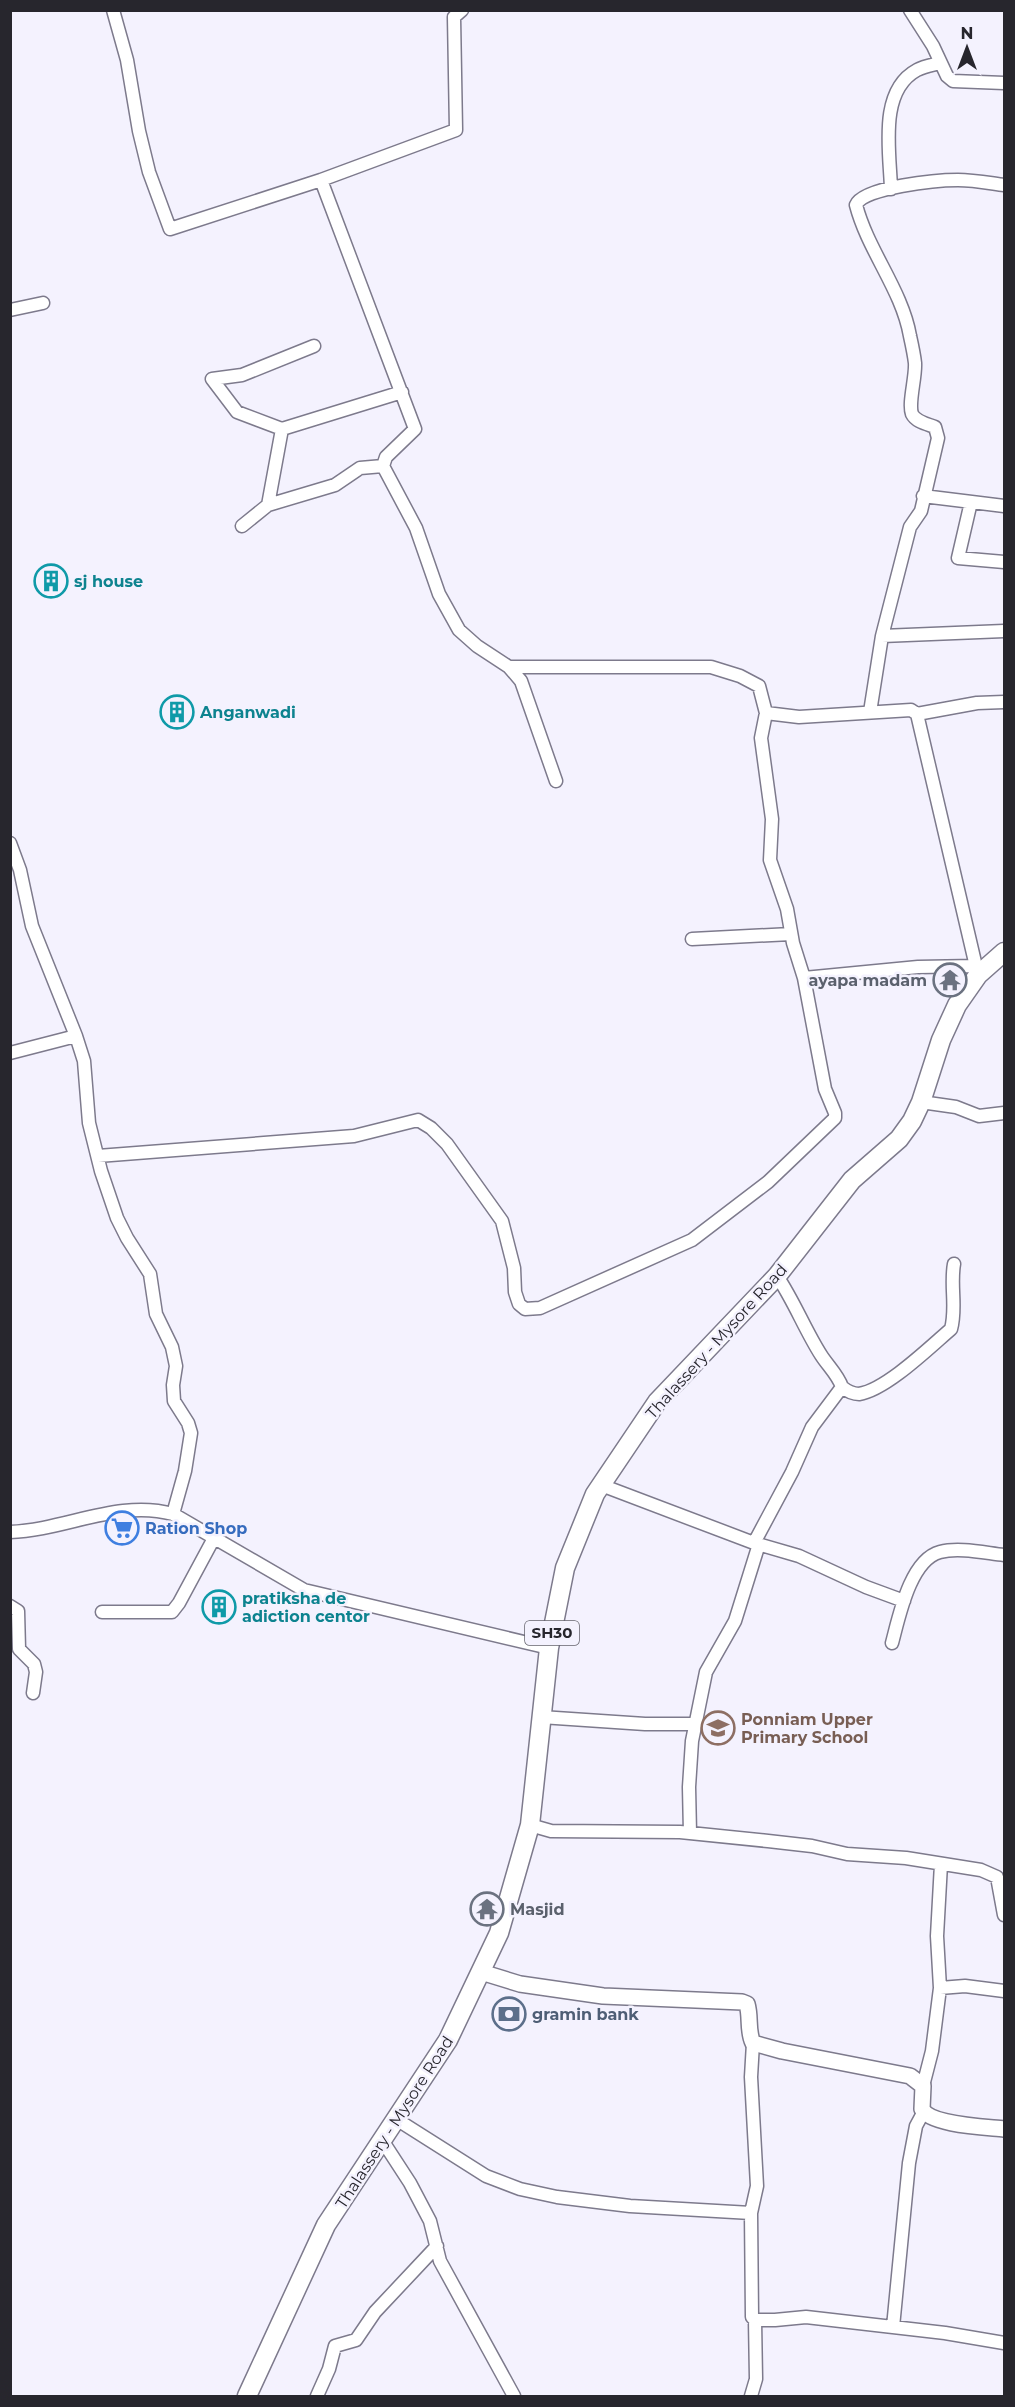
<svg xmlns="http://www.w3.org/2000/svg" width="1015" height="2407" font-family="Montserrat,sans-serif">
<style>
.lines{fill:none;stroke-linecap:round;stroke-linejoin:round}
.minor-casing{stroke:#7d7a8c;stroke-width:15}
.tertiary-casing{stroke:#7d7a8c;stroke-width:18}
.primary-casing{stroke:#7d7a8c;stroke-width:21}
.minor{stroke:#fff;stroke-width:12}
.tertiary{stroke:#fff;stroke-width:15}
.primary{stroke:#fff;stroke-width:18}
.labels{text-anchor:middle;stroke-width:5;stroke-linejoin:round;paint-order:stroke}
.shield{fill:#f4f2fe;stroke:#64636c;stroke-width:1.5}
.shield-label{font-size:15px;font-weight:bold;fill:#27262d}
.culture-label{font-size:16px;font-weight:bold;fill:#0d838f;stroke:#f4f2fe;text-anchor:start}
.worship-label{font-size:16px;font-weight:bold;fill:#5b616d;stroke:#f4f2fe;text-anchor:end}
.street-label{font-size:16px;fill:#27262d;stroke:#f4f2fe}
.shop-label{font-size:16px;font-weight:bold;fill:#366cbe;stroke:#f4f2fe;text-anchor:start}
.education-label{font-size:16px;font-weight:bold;fill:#785e54;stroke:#f4f2fe;text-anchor:start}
.service-label{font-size:16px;font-weight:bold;fill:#4e5e75;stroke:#f4f2fe;text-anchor:start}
</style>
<rect width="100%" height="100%" fill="#f4f2fe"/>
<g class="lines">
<defs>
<path id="minor" d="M 113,10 L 127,60 L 139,131 L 149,172 L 170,229 L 321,180 L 415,429 L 386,457 L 383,466 L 416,528 L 439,594 L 459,630 L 477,646 L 509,667 L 711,667 L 740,676 L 759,686 L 766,713 L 799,717 L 911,710 L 917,714 L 978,975
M 910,10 L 933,46 L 947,76 L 953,81 L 1004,83
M 321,180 L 456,130 L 454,17 L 462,10
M 891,189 C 890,152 878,91 917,70 C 924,66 932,65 940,63
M 10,310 L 43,303
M 314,346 L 242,375 L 212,379 L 237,412 L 282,429 L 402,392
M 282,429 L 268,505 L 335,485 L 360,468 L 383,466
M 923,496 L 1004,506
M 971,502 L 958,558 L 1004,562
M 242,526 L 268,505
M 882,636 L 910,527 L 921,511 L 938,438 L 935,427 C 927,424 916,422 912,414 C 908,403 916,377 915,363 C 914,354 912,345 910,336 C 902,290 868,251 856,205 C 863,187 938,180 958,180 C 973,180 989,183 1004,185
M 509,667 L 521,681 L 556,781
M 870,712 L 882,636 L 1004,631
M 917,714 L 977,703 L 1004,702
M 10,843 L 20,870 L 32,926 L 76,1036
M 692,939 L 791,934
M 804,978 L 918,967 L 975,966
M 10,1053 L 76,1036 L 84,1061 L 89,1123 L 101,1171 L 117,1218 L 127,1238 L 150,1274 L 156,1314 L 172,1347 L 176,1366 L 173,1385 L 174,1401 L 188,1423 L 191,1433 L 185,1471 L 173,1514
M 921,1102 L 956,1107 L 979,1116 L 1004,1113
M 98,1156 L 354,1136 L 418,1120 L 431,1128 L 447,1144 L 502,1221 L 514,1268 L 515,1292 L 519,1304 L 525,1309 L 540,1308 L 692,1240 L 768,1182 L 835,1118 L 835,1113 L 825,1089 L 804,978 L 793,943 L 787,909 L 770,860 L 772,819 L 761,738 L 766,713
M 842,1387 C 847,1391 852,1394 859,1394 C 886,1390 930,1347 951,1329 C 957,1308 950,1286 954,1264
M 601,1485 L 754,1543 L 799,1556 L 866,1587 L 904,1601
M 10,1532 C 66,1530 118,1499 173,1514 L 304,1590 L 549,1648
M 754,1543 L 792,1472 L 812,1427 L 842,1387 C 838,1375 828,1366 821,1355 C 805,1330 794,1301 777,1276
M 10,1606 L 18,1611 L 19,1649 L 34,1664 L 36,1672 L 33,1693
M 102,1612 L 172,1612 L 179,1603 L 214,1538
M 892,1643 C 899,1617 910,1560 940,1552 C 959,1547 985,1553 1004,1555
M 541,1717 L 645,1724 L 694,1724
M 530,1825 L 551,1831 L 680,1832 L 768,1841 L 812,1846 L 847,1854 L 906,1858 L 981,1870 L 997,1877 L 1004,1915
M 690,1833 L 689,1787 L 692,1741 L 706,1672 L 735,1621 L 759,1544
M 940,1988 L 965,1986 L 1004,1991
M 753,2043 L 751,2077 L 757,2186 L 751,2213 L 752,2317 L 755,2320 L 775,2320 L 806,2317 L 945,2333 L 1004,2343
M 923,2086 L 932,2051 L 940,1988 L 937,1936 L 941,1864
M 396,2119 L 486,2176 L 520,2189 L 557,2197 L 630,2206 L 751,2213
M 382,2140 L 410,2183 L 430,2221 L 440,2261 L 514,2396
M 893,2327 L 909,2163 L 916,2126 L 923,2113
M 317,2396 L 329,2369 L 335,2346 L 356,2340 L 375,2312 L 437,2246
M 751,2396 L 756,2379 L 755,2320"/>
<path id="tertiary" d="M 481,1972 L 520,1984 L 603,1996 L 742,2002 L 747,2004 C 751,2017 747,2031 753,2043 L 782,2051 L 910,2076 L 923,2086 L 922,2109 C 930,2125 987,2127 1004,2129"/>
<path id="primary" d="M 247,2396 L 326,2225 L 448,2040 L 499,1933 L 530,1825 L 549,1648 L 565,1568 L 595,1494 L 657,1402 L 777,1276 L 852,1180 L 899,1139 L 912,1121 L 921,1102 L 941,1040 L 957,1005 L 978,975 L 1004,952"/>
</defs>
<!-- minor casing -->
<use href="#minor" class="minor-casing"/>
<!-- tertiary casing -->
<use href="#tertiary" class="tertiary-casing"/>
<!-- primary casing -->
<use href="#primary" class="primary-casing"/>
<!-- minor -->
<use href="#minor" class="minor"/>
<!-- tertiary -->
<use href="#tertiary" class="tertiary"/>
<!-- primary -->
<use href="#primary" class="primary"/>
</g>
<!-- icons -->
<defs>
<symbol id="building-ring" viewBox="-11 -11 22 22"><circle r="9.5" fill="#f4f2fe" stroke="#0f9aa8" stroke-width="1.5"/><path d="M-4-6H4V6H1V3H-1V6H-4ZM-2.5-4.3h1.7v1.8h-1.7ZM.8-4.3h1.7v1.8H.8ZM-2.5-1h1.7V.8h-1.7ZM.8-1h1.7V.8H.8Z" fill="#0f9aa8"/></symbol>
<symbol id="temple-ring" viewBox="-11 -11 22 22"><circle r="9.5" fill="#f4f2fe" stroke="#6b7280" stroke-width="1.5"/><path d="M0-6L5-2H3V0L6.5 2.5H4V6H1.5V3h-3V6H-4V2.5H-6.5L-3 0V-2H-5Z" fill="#6b7280"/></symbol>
<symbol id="supermarket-ring" viewBox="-11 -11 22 22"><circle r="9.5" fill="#f4f2fe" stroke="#3f7fe0" stroke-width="1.5"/><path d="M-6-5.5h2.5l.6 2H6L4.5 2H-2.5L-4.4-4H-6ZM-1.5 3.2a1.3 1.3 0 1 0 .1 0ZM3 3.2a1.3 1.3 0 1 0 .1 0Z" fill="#3f7fe0"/></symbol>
<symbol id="school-ring" viewBox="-11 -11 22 22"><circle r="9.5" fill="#f4f2fe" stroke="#8d6e63" stroke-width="1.5"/><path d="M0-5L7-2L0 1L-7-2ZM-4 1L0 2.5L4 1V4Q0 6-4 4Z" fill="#8d6e63"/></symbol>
<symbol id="bank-ring" viewBox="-11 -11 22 22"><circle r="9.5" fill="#f4f2fe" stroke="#5c6f8a" stroke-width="1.5"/><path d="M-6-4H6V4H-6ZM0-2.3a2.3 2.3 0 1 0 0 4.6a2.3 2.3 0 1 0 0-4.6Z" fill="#5c6f8a"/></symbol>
</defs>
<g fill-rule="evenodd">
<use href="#building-ring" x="32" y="562" width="38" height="38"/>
<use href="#building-ring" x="158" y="693" width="38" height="38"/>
<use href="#temple-ring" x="931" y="961" width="38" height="38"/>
<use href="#supermarket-ring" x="103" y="1509" width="38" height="38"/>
<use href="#building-ring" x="200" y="1588" width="38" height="38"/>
<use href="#school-ring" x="699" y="1709" width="38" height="38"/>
<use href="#temple-ring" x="468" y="1890" width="38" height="38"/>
<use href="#bank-ring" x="490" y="1995" width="38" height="38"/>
</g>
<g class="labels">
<!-- shield labels -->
<rect class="shield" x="525" y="1621" width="54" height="24" rx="4.5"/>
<g class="shield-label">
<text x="552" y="1638">SH30</text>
</g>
<!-- culture labels -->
<g class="culture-label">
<text x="74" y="587">sj house</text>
<text x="200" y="718">Anganwadi</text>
<text x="242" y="1604">pratiksha de<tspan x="242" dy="18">adiction centor</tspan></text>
</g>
<!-- worship labels -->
<g class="worship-label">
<text x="927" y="986">ayapa madam</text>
<text x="510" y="1915" text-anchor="start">Masjid</text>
</g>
<!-- street labels -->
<g class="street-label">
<text transform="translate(716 1341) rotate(-48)" y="6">Thalassery - Mysore Road</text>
<text transform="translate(394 2122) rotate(-57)" y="6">Thalassery - Mysore Road</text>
</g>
<!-- shop labels -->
<g class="shop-label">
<text x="145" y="1534">Ration Shop</text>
</g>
<!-- education labels -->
<g class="education-label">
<text x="741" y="1725">Ponniam Upper<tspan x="741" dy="18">Primary School</tspan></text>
</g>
<!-- service labels -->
<g class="service-label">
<text x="532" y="2020">gramin bank</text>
</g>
</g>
<!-- border -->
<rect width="1015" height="2407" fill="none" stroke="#27262d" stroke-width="24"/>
<!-- north arrow -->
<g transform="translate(967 48)" stroke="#f4f2fe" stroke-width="4.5" paint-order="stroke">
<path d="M0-4.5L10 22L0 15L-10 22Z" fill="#27262d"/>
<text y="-9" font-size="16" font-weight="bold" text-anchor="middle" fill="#27262d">N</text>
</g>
</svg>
